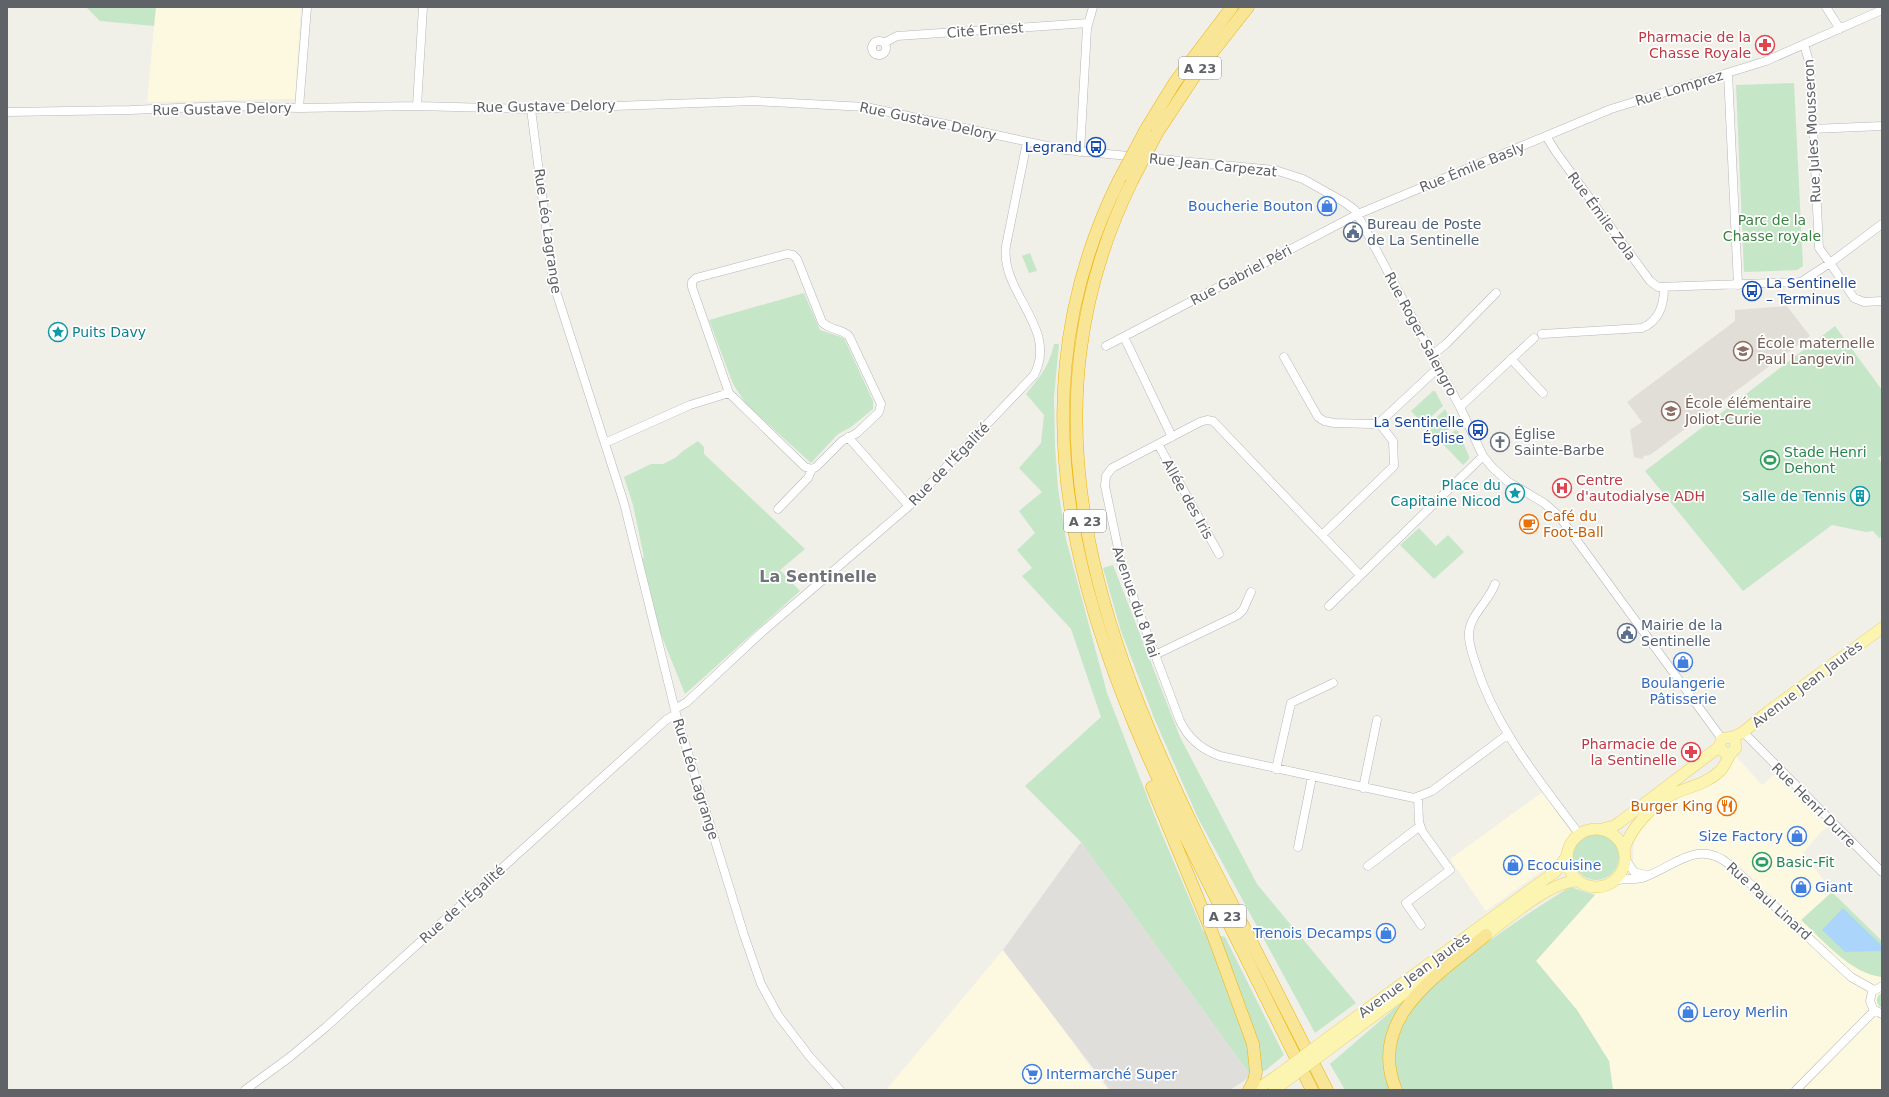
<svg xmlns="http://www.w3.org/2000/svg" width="1889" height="1097" font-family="'DejaVu Sans',sans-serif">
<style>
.commercial{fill:#fdf8e0}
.industrial{fill:#dfdeda}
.education{fill:#e0ded6}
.green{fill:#c6e6c8}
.water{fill:#acd5fc}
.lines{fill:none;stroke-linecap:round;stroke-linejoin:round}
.minor-casing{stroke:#b5b7bb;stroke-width:9}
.major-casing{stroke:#ecce65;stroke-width:12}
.highway-casing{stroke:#eeb40a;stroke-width:13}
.minor{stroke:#fff;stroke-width:8}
.major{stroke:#fcf4b1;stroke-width:11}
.highway{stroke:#f9e596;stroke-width:12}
.major-bridge-casing{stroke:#ecce65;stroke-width:12;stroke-linecap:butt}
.highway-bridge-casing{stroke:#eeb40a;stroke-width:13;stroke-linecap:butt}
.major-bridge{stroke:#fcf4b1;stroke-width:11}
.highway-bridge{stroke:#f9e596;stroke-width:12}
.labels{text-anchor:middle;stroke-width:3.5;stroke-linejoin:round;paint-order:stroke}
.shield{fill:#fff;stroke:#8f9195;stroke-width:1}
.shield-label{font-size:13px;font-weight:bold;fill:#5f6267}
.street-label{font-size:14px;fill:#5f6267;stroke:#fff}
.health-label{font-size:14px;fill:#be3a42;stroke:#fff;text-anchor:end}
.transit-label{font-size:14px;fill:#164399;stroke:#fff;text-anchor:end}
.shop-label{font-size:14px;fill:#366cbe;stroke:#fff;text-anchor:start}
.park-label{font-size:14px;fill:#398440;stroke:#fff}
.service-label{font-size:14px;fill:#4e5e75;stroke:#fff;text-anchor:start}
.culture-label{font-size:14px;fill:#0d838f;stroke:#fff;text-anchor:end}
.education-label{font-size:14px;fill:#785e54;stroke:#fff;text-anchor:start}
.worship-label{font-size:14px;fill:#5b616d;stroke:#fff;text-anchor:start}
.leisure-label{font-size:14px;fill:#27864d;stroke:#fff;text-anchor:start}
.food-label{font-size:14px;fill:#c56008;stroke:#fff;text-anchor:start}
.quarter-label{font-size:16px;font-weight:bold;fill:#707479;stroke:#fff}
</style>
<rect width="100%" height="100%" fill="#f0efe8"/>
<!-- commercial -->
<path class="commercial" d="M 156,7 L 301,7 L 295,99 L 147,102 Z
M 1734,754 L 1762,785 L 1777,772 L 1831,825 L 1821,832 L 1803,853 L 1836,896 L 1882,943 L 1882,1090 L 1613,1090 L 1609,1061 L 1577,1010 L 1536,961 L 1590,899 L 1633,861 L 1634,834 L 1671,800 Z
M 1548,788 L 1577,827 L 1560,858 L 1486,911 L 1450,859 Z
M 1003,950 L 1032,986 L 1086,1061 L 1108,1090 L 886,1090 Z"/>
<!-- industrial -->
<path class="industrial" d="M 1081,842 L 1251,1076 L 1230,1090 L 1110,1090 L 1003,950 Z"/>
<!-- education -->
<path class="education" d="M 1787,306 L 1810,336 L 1650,455 L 1644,456 L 1642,459 L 1634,457 L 1630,430 L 1642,422 L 1627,402 L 1735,321 L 1735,310 Z"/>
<!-- green -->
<path class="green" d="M 86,7 L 156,7 L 154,26 L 100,21 Z
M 1794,83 L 1803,266 L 1797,270 L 1744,272 L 1736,85 Z
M 1030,253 L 1037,271 L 1029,273 L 1022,256 Z
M 804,293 L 820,330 L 844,338 L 873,401 L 873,409 L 851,427 L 838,434 L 811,463 L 746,404 L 733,384 L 709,320 Z
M 1835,326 L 1882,390 L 1882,455 L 1878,458 L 1882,463 L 1882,536 L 1879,538 L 1873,531 L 1866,532 L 1832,525 L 1743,591 L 1645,471 Z
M 1054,344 L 1059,344 L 1054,397 L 1055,446 L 1058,488 L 1066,539 L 1107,693 L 1159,827 L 1203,931 L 1225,937 L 1284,1055 L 1266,1070 L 1251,1076 L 1081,842 L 1025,786 L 1101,717 L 1071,629 L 1022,576 L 1032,568 L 1017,550 L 1035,533 L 1019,511 L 1042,492 L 1019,468 L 1041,443 L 1044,415 L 1026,394 C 1041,376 1049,366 1054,344 Z
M 1433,391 L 1435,391 L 1443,406 L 1423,424 L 1411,411 Z
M 1445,409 L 1453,425 L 1438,439 L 1426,428 Z
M 1455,430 L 1458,431 L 1469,456 L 1469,459 L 1463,465 L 1442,443 Z
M 698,441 L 704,447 L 704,454 L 805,549 L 780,570 L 800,591 L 685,694 L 660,632 L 642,558 L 644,557 L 633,505 L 624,477 L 651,464 L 663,464 L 675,458 L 683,451 Z
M 1419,528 L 1436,546 L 1448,535 L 1464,552 L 1434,579 L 1400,545 Z
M 1113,565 L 1180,737 L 1257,884 L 1356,1003 L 1315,1033 L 1198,818 L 1154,718 L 1121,631 L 1103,568 Z
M1573 857a23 23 0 1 1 46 0a23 23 0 1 1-46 0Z
M 1570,887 L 1595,895 L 1536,961 L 1577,1010 L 1609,1061 L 1613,1090 L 1345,1090 L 1330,1064 L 1402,1002 L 1417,1002 C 1462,958 1516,920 1570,887 Z
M 1832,892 L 1882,941 L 1882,977 C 1851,974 1823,940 1801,920 Z
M 1882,993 L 1882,1008 C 1875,1004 1875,996 1882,993 Z"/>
<!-- water -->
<path class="water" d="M 1843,908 L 1882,946 L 1882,951 L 1845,952 L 1822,930 Z"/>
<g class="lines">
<defs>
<path id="minor" d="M 1826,7 L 1840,29
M872 48a7 7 0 1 1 14 0a7 7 0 1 1-14 0Z
M 884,43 L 897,36 L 1088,23
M 1804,44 L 1810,65 L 1819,248 L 1830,263 L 1882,224
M 1728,73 L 1738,285
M 417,106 L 423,7
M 299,108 L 307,7
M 531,109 L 553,282 L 624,503 L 676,714 L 744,935 L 761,984 L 778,1015 L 810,1057 L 840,1090
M 7,112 L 130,110 L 227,106 L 299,108 L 417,106 L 531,109 L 754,101 L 866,107 L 1066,150 L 1275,170 L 1303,179 L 1344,202 L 1355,210 L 1460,407 L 1483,456 L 1492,467 L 1507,481 L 1544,503 L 1559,516 L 1722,739
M 1812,129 L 1882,126
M 1546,136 L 1556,152 L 1650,281 L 1658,287 L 1801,282 L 1830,263 L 1854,298 L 1864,302 L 1882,301
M 1080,152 L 1087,28 L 1093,7
M 1542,334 L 1642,328 C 1659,321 1664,305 1664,288
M 1124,337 L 1172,437
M 1106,346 L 1358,214 L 1611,109 L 1766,61 L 1882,10
M 1432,355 L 1446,344 L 1496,293
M 1284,357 L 1318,417 L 1324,421 L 1334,423 L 1372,424 L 1379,423 L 1439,367
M 1511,359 L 1543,393
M 1460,407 L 1534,338
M 848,437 L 909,506
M 605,443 L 690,405 L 729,393 L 692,287 L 692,282 L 696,278 L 787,254 L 793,255 L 797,259 L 822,322 C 830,331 841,328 849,336 L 881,404 L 879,412 L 857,433 L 842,441 L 816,467 L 812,469 L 805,467 L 729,393
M 1158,444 L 1219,554
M 778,509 L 808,478 L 812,469
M 1322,535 L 1394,466 L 1393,441 L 1379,423
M 1360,575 L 1213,421 L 1207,420 L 1200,422 L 1112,468 L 1106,476 L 1105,486 L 1122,567 L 1180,721 C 1188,738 1203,750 1220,756 L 1414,798 L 1432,791 L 1507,735
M 1495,584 C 1489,601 1471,614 1469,632 C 1468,644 1473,655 1476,665 C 1496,729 1540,781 1579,834
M 1329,606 L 1483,456
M 1155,655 L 1238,615 L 1243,610 L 1251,592
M 675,709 L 687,702 L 762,632 L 909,506 L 1034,375 C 1059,328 1000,293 1006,246 L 1027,142
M 1748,737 L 1882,872
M 1276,769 L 1291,703 L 1333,683
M 1363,788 L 1377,720
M 1418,797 L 1419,822 L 1422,831 L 1450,870 L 1406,903 L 1421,925
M 1298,847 L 1312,777
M 1626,860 L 1634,872 L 1646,875
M 1368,866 L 1420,826
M 1615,881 C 1625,877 1635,881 1645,877 C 1675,866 1698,838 1730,865 L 1851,977 L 1874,990
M 1882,986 L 1872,992 L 1870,1001 L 1873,1009 L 1882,1014
M 245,1090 L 290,1057 L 326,1027 L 666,720 L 676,714
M 1796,1090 L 1874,1011"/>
<path id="major" d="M 1731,737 L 1735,741 L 1736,748 L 1731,753 L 1725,753 L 1719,747 L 1722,739 L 1735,736 L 1742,733 L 1769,711 L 1882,628
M1567 858a29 29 0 1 1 58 0a29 29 0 1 1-58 0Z
M 1602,829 L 1614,826 L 1620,822 L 1719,747
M 1624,849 C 1631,828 1653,804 1673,794 C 1690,786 1705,785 1720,771 C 1725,766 1727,759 1731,753
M 1479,940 C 1502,924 1550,880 1578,881
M 1333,1034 L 1556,871 L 1567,856
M 1337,1043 L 1437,969
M 1256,1090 L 1278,1075
M 1274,1090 L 1282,1084"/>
<path id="highway" d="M 1145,131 L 1175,82 L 1232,7
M 1157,133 L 1200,68 L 1248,7
M 1119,180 C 995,431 1100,669 1216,898 C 1248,962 1280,1026 1312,1090
M 1132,181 C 1018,414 1098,634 1205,851 C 1245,931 1287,1010 1327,1090
M 1152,787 L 1213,935 L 1253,1044 L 1256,1072 L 1254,1081 L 1249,1090
M 1396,1090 C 1366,1018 1439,974 1486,935"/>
</defs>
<!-- minor casing -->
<use href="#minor" class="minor-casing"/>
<!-- major casing -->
<use href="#major" class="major-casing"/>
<!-- highway casing -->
<use href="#highway" class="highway-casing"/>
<!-- minor -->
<use href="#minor" class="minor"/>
<!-- major -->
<use href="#major" class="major"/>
<!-- highway -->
<use href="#highway" class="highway"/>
<defs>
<path id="major-bridge" d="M 1278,1075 L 1333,1034
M 1282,1084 L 1337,1043"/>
<path id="highway-bridge" d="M 1119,180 L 1145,131
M 1132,181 L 1157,133"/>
</defs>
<!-- major-bridge casing -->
<use href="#major-bridge" class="major-bridge-casing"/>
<!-- highway-bridge casing -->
<use href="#highway-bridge" class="highway-bridge-casing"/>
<!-- major-bridge -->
<use href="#major-bridge" class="major-bridge"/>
<!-- highway-bridge -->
<use href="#highway-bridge" class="highway-bridge"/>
</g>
<!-- icons -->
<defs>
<symbol id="pharmacy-ring" viewBox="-11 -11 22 22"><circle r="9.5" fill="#fff" stroke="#e0444e" stroke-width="1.5"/><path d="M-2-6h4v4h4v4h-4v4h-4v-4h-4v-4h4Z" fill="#e0444e"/></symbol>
<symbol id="bus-ring" viewBox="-11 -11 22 22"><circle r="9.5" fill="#fff" stroke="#1a4fb4" stroke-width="1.5"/><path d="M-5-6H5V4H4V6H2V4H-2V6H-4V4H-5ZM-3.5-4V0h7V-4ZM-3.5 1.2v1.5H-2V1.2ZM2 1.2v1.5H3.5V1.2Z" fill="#1a4fb4"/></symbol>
<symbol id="shop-ring" viewBox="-11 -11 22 22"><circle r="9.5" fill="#fff" stroke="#3f7fe0" stroke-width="1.5"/><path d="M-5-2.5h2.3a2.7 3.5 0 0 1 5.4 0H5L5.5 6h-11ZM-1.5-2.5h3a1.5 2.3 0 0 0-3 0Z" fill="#3f7fe0"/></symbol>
<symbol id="civic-ring" viewBox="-11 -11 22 22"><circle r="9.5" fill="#fff" stroke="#5c6f8a" stroke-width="1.5"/><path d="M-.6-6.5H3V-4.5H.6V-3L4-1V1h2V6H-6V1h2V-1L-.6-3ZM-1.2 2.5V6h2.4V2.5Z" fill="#5c6f8a"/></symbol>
<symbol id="sight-ring" viewBox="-11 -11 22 22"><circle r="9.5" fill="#fff" stroke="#0f9aa8" stroke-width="1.5"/><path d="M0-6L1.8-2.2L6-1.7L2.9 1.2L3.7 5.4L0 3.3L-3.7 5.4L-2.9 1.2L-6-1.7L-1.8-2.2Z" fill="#0f9aa8"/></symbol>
<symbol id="school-ring" viewBox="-11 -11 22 22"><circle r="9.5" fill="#fff" stroke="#8d6e63" stroke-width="1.5"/><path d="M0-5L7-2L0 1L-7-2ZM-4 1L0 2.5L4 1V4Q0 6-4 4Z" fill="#8d6e63"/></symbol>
<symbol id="church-ring" viewBox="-11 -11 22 22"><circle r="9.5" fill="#fff" stroke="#6b7280" stroke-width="1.5"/><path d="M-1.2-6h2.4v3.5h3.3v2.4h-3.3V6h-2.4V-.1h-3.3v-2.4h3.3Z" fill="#6b7280"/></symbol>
<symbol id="stadium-ring" viewBox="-11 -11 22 22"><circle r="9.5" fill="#fff" stroke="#2e9e5b" stroke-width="1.5"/><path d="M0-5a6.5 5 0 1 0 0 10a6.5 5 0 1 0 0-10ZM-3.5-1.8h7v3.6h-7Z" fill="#2e9e5b"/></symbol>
<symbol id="hospital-ring" viewBox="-11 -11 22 22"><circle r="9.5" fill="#fff" stroke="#e0444e" stroke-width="1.5"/><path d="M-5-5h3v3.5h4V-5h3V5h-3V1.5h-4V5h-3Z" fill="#e0444e"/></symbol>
<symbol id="building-ring" viewBox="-11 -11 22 22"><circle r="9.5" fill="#fff" stroke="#0f9aa8" stroke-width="1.5"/><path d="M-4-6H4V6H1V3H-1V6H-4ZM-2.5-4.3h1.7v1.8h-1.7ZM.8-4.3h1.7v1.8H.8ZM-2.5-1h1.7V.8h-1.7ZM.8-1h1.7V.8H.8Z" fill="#0f9aa8"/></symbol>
<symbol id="cafe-ring" viewBox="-11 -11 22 22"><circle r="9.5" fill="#fff" stroke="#e8710a" stroke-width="1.5"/><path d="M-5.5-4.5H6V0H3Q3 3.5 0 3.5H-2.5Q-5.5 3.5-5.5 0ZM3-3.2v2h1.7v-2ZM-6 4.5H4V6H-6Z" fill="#e8710a"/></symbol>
<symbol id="restaurant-ring" viewBox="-11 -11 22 22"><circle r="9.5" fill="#fff" stroke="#e8710a" stroke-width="1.5"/><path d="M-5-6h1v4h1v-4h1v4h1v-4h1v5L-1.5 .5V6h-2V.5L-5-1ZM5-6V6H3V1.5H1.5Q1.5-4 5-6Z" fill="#e8710a"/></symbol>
<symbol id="supermarket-ring" viewBox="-11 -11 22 22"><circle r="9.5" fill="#fff" stroke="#3f7fe0" stroke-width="1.5"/><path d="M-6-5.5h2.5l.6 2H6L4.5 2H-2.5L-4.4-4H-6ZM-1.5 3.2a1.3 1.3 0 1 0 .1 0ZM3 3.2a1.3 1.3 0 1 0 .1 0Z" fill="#3f7fe0"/></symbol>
</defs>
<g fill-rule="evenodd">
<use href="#pharmacy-ring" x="1754" y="34" width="22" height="22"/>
<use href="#bus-ring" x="1085" y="136" width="22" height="22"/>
<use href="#shop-ring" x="1316" y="195" width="22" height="22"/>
<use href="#civic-ring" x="1342" y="221" width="22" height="22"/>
<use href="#bus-ring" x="1741" y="280" width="22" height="22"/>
<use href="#sight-ring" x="47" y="321" width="22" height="22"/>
<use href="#school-ring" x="1732" y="340" width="22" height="22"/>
<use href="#school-ring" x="1660" y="400" width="22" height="22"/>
<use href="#bus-ring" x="1467" y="419" width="22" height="22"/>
<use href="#church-ring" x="1489" y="431" width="22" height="22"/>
<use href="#stadium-ring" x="1759" y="449" width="22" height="22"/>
<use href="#hospital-ring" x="1551" y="477" width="22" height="22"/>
<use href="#sight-ring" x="1504" y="482" width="22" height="22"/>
<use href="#building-ring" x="1849" y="485" width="22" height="22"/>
<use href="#cafe-ring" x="1518" y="513" width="22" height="22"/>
<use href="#civic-ring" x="1616" y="622" width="22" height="22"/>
<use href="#shop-ring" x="1672" y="651" width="22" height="22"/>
<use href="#pharmacy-ring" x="1680" y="741" width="22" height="22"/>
<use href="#restaurant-ring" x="1716" y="795" width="22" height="22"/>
<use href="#shop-ring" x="1786" y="825" width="22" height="22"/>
<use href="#stadium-ring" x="1751" y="851" width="22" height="22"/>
<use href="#shop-ring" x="1502" y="854" width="22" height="22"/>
<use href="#shop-ring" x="1790" y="876" width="22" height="22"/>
<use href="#shop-ring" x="1375" y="922" width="22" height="22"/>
<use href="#shop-ring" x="1677" y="1001" width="22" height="22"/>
<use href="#supermarket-ring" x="1021" y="1063" width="22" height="22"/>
</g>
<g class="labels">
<!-- shield labels -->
<g class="shield">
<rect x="1179" y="57" width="42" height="22" rx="3"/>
<rect x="1064" y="510" width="42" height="22" rx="3"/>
<rect x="1204" y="905" width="42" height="22" rx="3"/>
</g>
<g class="shield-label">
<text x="1200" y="73">A 23</text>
<text x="1085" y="526">A 23</text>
<text x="1225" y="921">A 23</text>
</g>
<!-- street labels -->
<g class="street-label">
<text transform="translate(985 30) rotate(-4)" y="5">Cité Ernest</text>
<text transform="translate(1679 88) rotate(-17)" y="5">Rue Lomprez</text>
<text transform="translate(546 106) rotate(-1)" y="5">Rue Gustave Delory</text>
<text transform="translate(222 109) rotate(-1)" y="5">Rue Gustave Delory</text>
<text transform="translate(928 121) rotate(12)" y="5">Rue Gustave Delory</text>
<text transform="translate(1812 131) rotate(-93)" y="5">Rue Jules Mousseron</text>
<text transform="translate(1213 165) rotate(6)" y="5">Rue Jean Carpezat</text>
<text transform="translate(1472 167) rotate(-22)" y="5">Rue Émile Basly</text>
<text transform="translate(1602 216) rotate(54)" y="5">Rue Émile Zola</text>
<text transform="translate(548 231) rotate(82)" y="5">Rue Léo Lagrange</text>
<text transform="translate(1241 275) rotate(-28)" y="5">Rue Gabriel Péri</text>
<text transform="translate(1421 334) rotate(62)" y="5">Rue Roger Salengro</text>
<text transform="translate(949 464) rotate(-46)" y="5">Rue de l'Égalité</text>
<text transform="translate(1188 499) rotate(61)" y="5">Allée des Iris</text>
<text transform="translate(1136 602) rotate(71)" y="5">Avenue du 8 Mai</text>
<text transform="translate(1807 684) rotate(-37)" y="5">Avenue Jean Jaurès</text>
<text transform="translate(696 779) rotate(73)" y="5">Rue Léo Lagrange</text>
<text transform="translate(1814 805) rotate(45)" y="5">Rue Henri Durre</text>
<text transform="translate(1769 901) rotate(42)" y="5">Rue Paul Linard</text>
<text transform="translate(462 904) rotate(-42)" y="5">Rue de l'Égalité</text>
<text transform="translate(1414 975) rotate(-36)" y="5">Avenue Jean Jaurès</text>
</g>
<!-- health labels -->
<g class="health-label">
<text x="1751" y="42">Pharmacie de la<tspan x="1751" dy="16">Chasse Royale</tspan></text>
<text x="1576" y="485" text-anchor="start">Centre<tspan x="1576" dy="16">d'autodialyse ADH</tspan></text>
<text x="1677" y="749">Pharmacie de<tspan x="1677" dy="16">la Sentinelle</tspan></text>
</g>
<!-- transit labels -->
<g class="transit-label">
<text x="1082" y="152">Legrand</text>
<text x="1766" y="288" text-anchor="start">La Sentinelle<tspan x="1766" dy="16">– Terminus</tspan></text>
<text x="1464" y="427">La Sentinelle<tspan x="1464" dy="16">Église</tspan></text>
</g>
<!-- shop labels -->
<g class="shop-label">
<text x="1313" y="211" text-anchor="end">Boucherie Bouton</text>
<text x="1683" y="688" text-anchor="middle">Boulangerie<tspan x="1683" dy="16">Pâtisserie</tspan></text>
<text x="1783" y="841" text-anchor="end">Size Factory</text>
<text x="1527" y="870">Ecocuisine</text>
<text x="1815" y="892">Giant</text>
<text x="1372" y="938" text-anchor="end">Trenois Decamps</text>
<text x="1702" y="1017">Leroy Merlin</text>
<text x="1046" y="1079">Intermarché Super</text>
</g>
<!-- park labels -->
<g class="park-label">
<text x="1772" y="225">Parc de la<tspan x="1772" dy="16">Chasse royale</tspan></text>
</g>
<!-- service labels -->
<g class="service-label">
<text x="1367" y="229">Bureau de Poste<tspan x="1367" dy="16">de La Sentinelle</tspan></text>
<text x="1641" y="630">Mairie de la<tspan x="1641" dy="16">Sentinelle</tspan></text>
</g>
<!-- culture labels -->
<g class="culture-label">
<text x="72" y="337" text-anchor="start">Puits Davy</text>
<text x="1501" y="490">Place du<tspan x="1501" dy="16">Capitaine Nicod</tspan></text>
<text x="1846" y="501">Salle de Tennis</text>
</g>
<!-- education labels -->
<g class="education-label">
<text x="1757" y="348">École maternelle<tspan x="1757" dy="16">Paul Langevin</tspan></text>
<text x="1685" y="408">École élémentaire<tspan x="1685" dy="16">Joliot-Curie</tspan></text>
</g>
<!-- worship labels -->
<g class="worship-label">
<text x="1514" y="439">Église<tspan x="1514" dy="16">Sainte-Barbe</tspan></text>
</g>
<!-- leisure labels -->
<g class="leisure-label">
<text x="1784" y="457">Stade Henri<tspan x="1784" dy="16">Dehont</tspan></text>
<text x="1776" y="867">Basic-Fit</text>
</g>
<!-- food labels -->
<g class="food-label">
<text x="1543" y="521">Café du<tspan x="1543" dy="16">Foot-Ball</tspan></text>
<text x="1713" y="811" text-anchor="end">Burger King</text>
</g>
<!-- quarter labels -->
<g class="quarter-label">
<text x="818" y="582">La Sentinelle</text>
</g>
</g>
<!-- border -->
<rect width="1889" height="1097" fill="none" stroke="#5f6267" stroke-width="16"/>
</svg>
